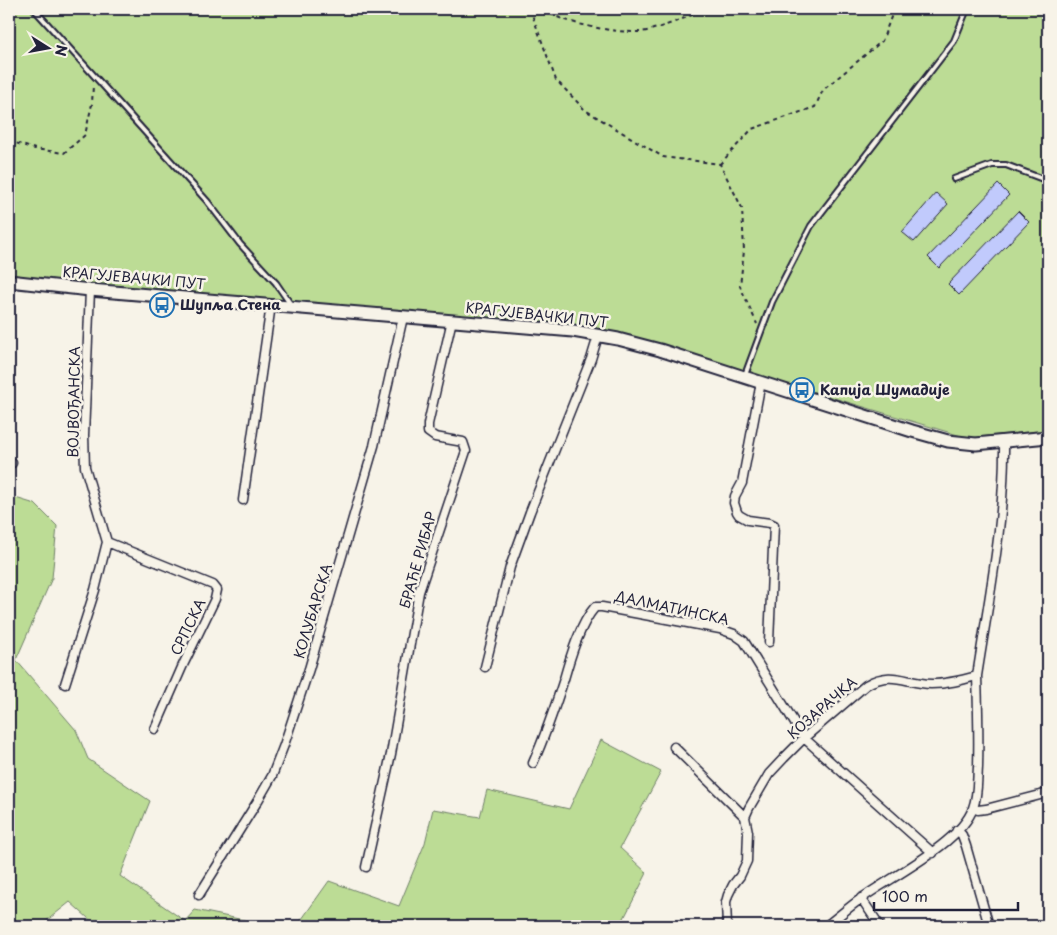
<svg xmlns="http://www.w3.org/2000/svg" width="1057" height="935" font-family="'Playpen Sans',sans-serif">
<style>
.green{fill:#bcdc95;stroke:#6f7f68}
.building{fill:#c1cafc;stroke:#22223b}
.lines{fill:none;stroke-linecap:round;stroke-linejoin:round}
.lane-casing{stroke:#22223b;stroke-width:8}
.street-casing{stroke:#22223b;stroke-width:11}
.secondary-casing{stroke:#22223b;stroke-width:15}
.path{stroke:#22223b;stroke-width:2;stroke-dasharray:4 4;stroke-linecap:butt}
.lane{stroke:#f7f3e8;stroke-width:4}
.street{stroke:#f7f3e8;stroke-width:8}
.secondary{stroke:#f7f3e8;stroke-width:11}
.labels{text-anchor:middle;stroke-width:5;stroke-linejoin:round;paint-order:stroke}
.street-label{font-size:14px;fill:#22223b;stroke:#f7f3e8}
.poi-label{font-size:14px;font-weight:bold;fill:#22223b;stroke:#f7f3e8;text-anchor:start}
</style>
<rect width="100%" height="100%" fill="#f7f3e8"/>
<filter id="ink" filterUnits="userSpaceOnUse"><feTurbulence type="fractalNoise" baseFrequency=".02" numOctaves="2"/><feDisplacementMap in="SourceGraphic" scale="10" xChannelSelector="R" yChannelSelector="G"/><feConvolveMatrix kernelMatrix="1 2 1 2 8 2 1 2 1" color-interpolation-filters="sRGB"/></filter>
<g filter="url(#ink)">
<!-- green -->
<path class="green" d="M 9,9 L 1048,9 L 1048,430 L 968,438 L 609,331 L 556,323 L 241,300 L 9,278 Z
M 9,496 L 35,504 L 57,526 L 52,578 L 16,660 L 76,730 L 88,759 L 150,801 L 120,876 L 185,921 L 195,910 L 273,926 L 97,926 L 70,902 L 40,926 L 16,926 L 9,920 Z
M 601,740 L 661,772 L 620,848 L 647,873 L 620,926 L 297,926 L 329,881 L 399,906 L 425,843 L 433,809 L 480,817 L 487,790 L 569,809 Z"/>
<!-- building -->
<path class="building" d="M 998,184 L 1009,195 L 939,268 L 928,257 Z
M 936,193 L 948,204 L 914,242 L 902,232 Z
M 1018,211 L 1029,222 L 959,295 L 948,284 Z"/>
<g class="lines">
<defs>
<path id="lane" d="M 34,9 L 207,201 L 240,244 L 276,283 L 291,305
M 954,179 L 992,165 L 1006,165 L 1048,181
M 745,375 L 772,302 L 811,226 L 954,41 L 967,9"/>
<path id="street" d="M 761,382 L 742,483 L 735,496 L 734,503 L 737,512 L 739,515 L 748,520 L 770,523 L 774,525 L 769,642
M 9,463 L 12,463
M 243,500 L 271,305
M 107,542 L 213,585 L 217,590 L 215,599 L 183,665 L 155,729
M 1048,601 L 1048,595
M 485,667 L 510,567 L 530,512 L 591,359 L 598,336
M 65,684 L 95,590 L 107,542 L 85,467 L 84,435 L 90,290
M 674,747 L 745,817
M 533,763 C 545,736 555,707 564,679 C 570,658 580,624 595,607 L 602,607 L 720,629 L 734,634 L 744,641 L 804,738 L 933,853
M 973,808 L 978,810 L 986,809 L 1048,793
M 957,830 L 962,835 L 966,846 L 989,926
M 366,867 L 391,754 L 419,592 L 466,451 L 463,442 L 435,437 L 428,432 L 428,424 L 452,320
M 199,895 L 257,802 L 272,776 L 284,745 L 309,669 L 374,446 L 403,317
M 861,898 L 880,926
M 727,926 L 726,902 L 728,895 L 733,885 L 740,876 L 747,861 L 748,832 L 745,817 L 749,808 L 769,774 L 784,758 L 804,738 L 866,685 C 892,670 905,683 931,684 C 947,684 962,680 977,676 C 989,598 1005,520 1004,442
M 826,926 C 838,917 849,907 862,898 C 891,877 962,842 973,808 C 978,795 977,781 978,767 C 979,736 978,706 977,676"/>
<path id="secondary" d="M 9,281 L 90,290 L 573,331 L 618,339 L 660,350 L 912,431 L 948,441 L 976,444 L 1048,437"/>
</defs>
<!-- lane casing -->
<use href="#lane" class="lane-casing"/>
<!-- street casing -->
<use href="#street" class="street-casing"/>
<!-- secondary casing -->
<use href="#secondary" class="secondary-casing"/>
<!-- path -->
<path class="path" d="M 530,9 L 556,80 L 585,110 L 663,157 L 720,164 L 742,208 L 744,251 L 740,286 L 757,324
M 544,9 C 560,24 618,33 640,32 C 654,31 691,16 705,9
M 9,141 L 35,149 L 64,153 L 85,135 L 92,104 L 93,85
M 720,164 L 752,129 L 815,107 L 823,90 L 882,41 L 894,9"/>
<!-- lane -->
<use href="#lane" class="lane"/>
<!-- street -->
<use href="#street" class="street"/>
<!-- secondary -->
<use href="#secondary" class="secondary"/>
</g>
</g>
<!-- icons -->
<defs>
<symbol id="bus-ring" viewBox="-11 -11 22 22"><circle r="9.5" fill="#f7f3e8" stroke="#1f6fb2" stroke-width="1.5"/><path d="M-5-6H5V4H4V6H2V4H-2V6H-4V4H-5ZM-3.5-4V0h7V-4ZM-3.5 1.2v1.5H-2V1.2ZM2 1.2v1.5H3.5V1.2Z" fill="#1f6fb2"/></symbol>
</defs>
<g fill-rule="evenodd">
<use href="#bus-ring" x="148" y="291" width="28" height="28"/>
<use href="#bus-ring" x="788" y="376" width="28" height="28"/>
</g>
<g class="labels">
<!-- street labels -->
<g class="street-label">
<text transform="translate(134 278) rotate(5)" y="5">КРАГУЈЕВАЧКИ ПУТ</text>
<text transform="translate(537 315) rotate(6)" y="5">КРАГУЈЕВАЧКИ ПУТ</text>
<text transform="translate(74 402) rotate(-89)" y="5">ВОЈВОЂАНСКА</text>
<text transform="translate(418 560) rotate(-74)" y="5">БРАЋЕ РИБАР</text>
<text transform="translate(672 608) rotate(12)" y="5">ДАЛМАТИНСКА</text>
<text transform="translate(313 611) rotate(-73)" y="5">КОЛУБАРСКА</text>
<text transform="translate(188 627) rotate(-64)" y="5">СРПСКА</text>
<text transform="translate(822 708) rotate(-41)" y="5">КОЗАРАЧКА</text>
</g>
<!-- poi labels -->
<g class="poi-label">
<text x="180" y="310">Шупља Стена</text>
<text x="820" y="395">Капија Шумадије</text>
</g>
</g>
<!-- margin -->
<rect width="1057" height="935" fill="none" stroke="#f7f3e8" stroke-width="30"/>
<rect x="15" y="15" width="1027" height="905" fill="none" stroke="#22223b" stroke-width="2" filter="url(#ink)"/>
<!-- north arrow -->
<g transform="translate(48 48) rotate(101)" stroke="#f7f3e8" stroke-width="4" paint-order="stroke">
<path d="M0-4L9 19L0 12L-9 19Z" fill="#22223b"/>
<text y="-8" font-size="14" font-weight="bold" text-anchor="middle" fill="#22223b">N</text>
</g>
<!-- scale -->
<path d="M874 902v8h144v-8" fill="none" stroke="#22223b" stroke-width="2.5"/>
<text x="882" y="902" font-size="15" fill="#22223b" stroke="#f7f3e8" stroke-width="4" paint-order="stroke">100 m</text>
</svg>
